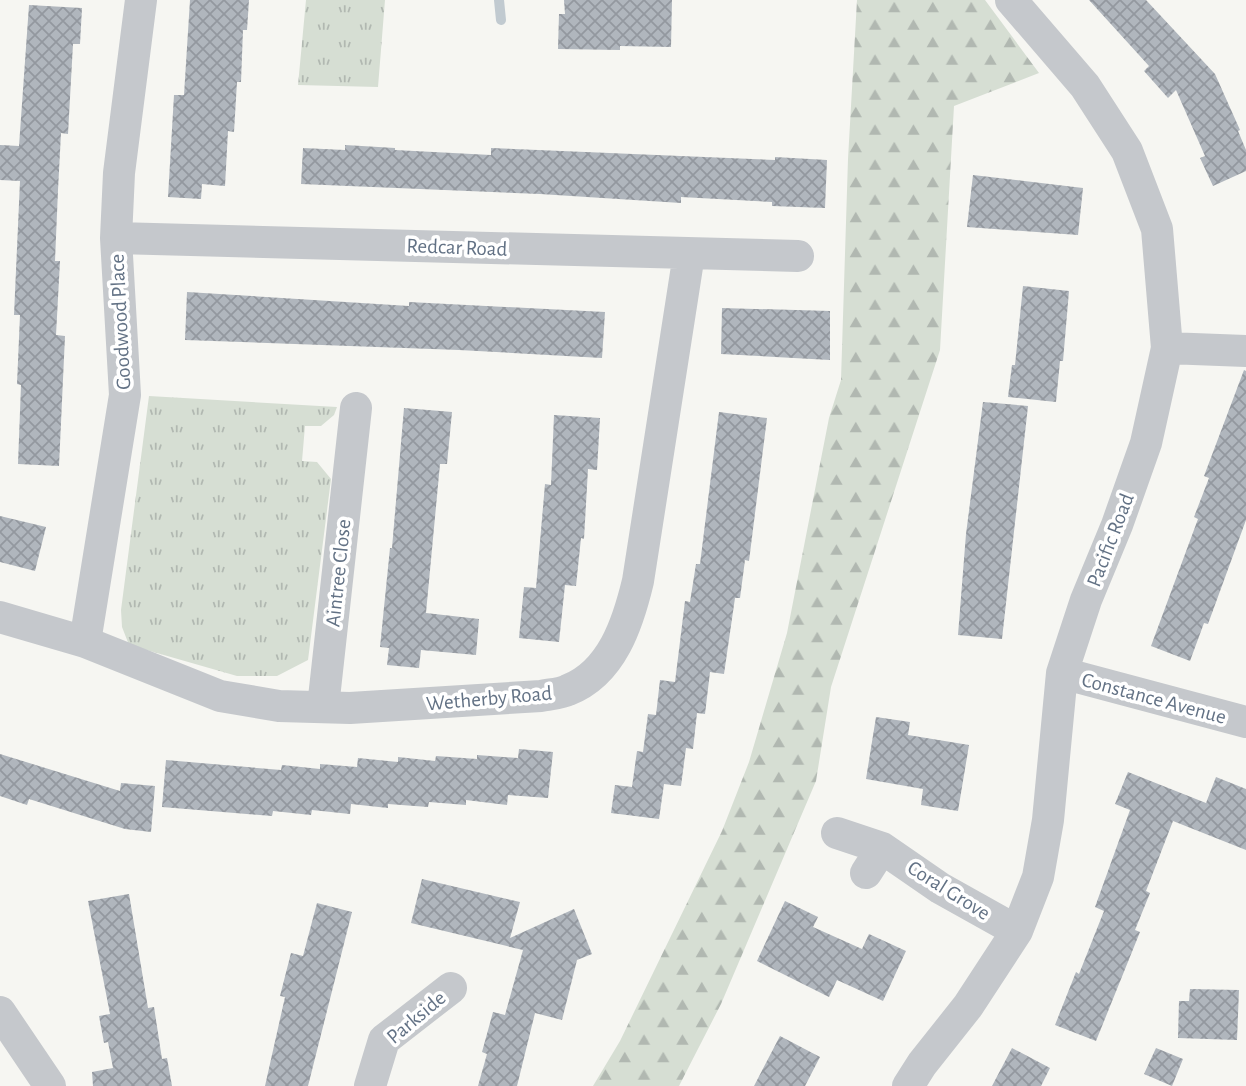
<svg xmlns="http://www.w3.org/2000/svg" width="1246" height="1086" font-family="'Alegreya Sans',sans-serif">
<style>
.grass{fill:url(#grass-tufts)}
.forest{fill:url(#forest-firs)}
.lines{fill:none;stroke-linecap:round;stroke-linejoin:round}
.stream{stroke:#c1cad0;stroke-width:10}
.building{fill:url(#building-cross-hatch)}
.minor{stroke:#c5c8cc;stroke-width:32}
.labels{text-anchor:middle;stroke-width:7;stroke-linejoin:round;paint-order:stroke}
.street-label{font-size:21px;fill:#637285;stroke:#fff}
</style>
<defs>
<pattern id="grass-tufts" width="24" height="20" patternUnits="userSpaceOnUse" patternTransform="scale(1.75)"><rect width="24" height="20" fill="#d6ded3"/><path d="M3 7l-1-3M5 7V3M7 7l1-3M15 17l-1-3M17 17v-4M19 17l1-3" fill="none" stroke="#b1b8b1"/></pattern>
<pattern id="forest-firs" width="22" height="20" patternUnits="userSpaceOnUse" patternTransform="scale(1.75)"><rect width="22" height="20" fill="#d6ded3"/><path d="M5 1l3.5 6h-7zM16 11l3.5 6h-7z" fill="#b1b8b1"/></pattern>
<pattern id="building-cross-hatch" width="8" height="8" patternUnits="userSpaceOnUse" patternTransform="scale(1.75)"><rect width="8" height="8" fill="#b0b6bd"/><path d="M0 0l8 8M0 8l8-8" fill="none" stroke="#93989f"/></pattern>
</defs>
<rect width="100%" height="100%" fill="#f6f6f2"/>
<!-- grass -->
<path class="grass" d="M 306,0 L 385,0 L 378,87 L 298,85 Z
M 149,396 L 337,407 L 334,415 L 321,426 L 305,426 L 302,461 L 317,462 L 331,479 L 308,660 L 277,676 L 237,676 L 129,645 L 122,627 L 121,610 Z"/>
<!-- forest -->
<path class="forest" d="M 857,0 L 985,0 L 1039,73 L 954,106 L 940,350 L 831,687 L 816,781 L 721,1004 L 679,1086 L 593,1086 L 620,1041 L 722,831 L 749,762 L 787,633 L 829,418 L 841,380 L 848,159 Z"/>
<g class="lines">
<!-- stream -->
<path class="stream" d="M 499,0 L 501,20"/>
</g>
<!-- building -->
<path class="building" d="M 190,0 L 249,0 L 247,30 L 243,30 L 241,82 L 237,82 L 234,132 L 228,131 L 225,186 L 202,184 L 201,199 L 168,197 L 174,95 L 184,95 Z
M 564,0 L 672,0 L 671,47 L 620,46 L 620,50 L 558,49 L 559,14 L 565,14 Z
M 1089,0 L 1146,0 L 1215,74 L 1240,130 L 1238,131 L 1246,150 L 1246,171 L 1213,186 L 1200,158 L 1205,156 L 1176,90 L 1168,98 L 1144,71 L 1149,66 Z
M 29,5 L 82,8 L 80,44 L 73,44 L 68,134 L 61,133 L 58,190 L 55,261 L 60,261 L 56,335 L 65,336 L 59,466 L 18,464 L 21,385 L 17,384 L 20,315 L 14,315 L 20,181 L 0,180 L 0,145 L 19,146 Z
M 345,145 L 395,148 L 395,150 L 491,155 L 491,148 L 775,160 L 775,157 L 827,160 L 825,208 L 772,206 L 772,202 L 681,197 L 681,203 L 540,194 L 301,184 L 303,148 L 345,150 Z
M 973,175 L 1083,188 L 1078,235 L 967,227 Z
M 1023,286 L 1069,291 L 1063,361 L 1060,361 L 1056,402 L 1008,397 L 1012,365 L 1015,365 Z
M 187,292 L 409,306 L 409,302 L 605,312 L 602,358 L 459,350 L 185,340 Z
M 722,308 L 830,311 L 830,360 L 721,354 Z
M 1244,370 L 1246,371 L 1246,520 L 1208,624 L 1204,623 L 1190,661 L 1151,646 L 1198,519 L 1194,517 L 1209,478 L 1204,476 Z
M 983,402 L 1028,406 L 1002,639 L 958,635 L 966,534 Z
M 404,408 L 452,412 L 447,464 L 440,464 L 426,613 L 479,619 L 476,655 L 421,650 L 419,668 L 387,665 L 389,648 L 380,647 L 390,548 L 392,548 Z
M 719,412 L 767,418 L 749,561 L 745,560 L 740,598 L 735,598 L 724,674 L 710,672 L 705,714 L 697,713 L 693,749 L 686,748 L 681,786 L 664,784 L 659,819 L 611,813 L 615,785 L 632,787 L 637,751 L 643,752 L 648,714 L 656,715 L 660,680 L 675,682 L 685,601 L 690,602 L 696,564 L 700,564 Z
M 554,415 L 600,418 L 597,470 L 588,469 L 584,539 L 581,538 L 576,586 L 565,585 L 559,642 L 519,638 L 524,587 L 536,588 L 545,484 L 551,485 Z
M 0,516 L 46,527 L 35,571 L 0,562 Z
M 876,717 L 910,722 L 908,735 L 969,745 L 958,811 L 921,805 L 923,789 L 866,779 Z
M 519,749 L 553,752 L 548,798 L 508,795 L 507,805 L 466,800 L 466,805 L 429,802 L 428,807 L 388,804 L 388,808 L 351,804 L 350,814 L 312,810 L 311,815 L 273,811 L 272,816 L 162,807 L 166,760 L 281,770 L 282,765 L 320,769 L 320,764 L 357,767 L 358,758 L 398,762 L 398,757 L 435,761 L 436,756 L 477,759 L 477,755 L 518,758 Z
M 0,754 L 120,791 L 121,783 L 155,786 L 151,832 L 125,829 L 29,799 L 27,805 L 0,796 Z
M 1128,772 L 1206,803 L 1216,777 L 1246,789 L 1246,850 L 1173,821 L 1146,891 L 1150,893 L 1135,930 L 1140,932 L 1096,1041 L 1055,1025 L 1076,972 L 1079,974 L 1104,911 L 1095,907 L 1130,810 L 1115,804 Z
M 422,879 L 520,902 L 510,938 L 574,909 L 592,954 L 577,960 L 562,1020 L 535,1013 L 517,1086 L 478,1086 L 487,1054 L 482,1052 L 493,1012 L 505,1015 L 523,950 L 411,923 Z
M 129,894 L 148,1008 L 154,1007 L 162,1059 L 167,1058 L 172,1086 L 93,1086 L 92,1072 L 113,1068 L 108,1042 L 104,1043 L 99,1016 L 110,1014 L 88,901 Z
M 785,901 L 818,917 L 813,927 L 862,949 L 869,934 L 906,951 L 883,1001 L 837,980 L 829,997 L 757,961 Z
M 317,903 L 352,912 L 308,1086 L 265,1086 L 285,997 L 280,996 L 291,953 L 303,956 Z
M 1190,989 L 1239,990 L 1237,1040 L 1178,1038 L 1179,1001 L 1189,1001 Z
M 780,1036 L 820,1057 L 805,1086 L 754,1086 Z
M 1012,1048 L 1050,1068 L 1041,1086 L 992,1086 Z
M 1156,1048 L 1183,1059 L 1172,1086 L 1144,1074 Z"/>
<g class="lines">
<!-- minor -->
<path class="minor" d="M 116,238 L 798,256
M 1167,348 L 1246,351
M 0,617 L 85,642 L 220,696 L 279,706 L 350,708 L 541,696 C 549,694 560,694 568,690 C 612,673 628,623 638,581 L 689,254
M 85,642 L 125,395 L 116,238 L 119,173 L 141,0
M 1062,673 L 1246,722
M 323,707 L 356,408
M 837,833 L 882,848 L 940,888 L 1017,931
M 866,873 L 882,848
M 0,1012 L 50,1086
M 370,1086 L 384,1040 L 451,988
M 908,1086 L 922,1064 L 968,1006 L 1017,931 L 1038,877 L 1048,820 L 1062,673 L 1086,600 L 1117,525 L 1146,443 L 1167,348 L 1157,229 L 1127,151 L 1085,86 L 1011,0"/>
</g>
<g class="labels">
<!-- street labels -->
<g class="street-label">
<text transform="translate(457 247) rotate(2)" y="7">Redcar Road</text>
<text transform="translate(120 322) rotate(-93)" y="7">Goodwood Place</text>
<text transform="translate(1110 540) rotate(-69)" y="7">Pacific Road</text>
<text transform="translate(338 573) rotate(-84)" y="7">Aintree Close</text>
<text transform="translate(489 698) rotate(-5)" y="7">Wetherby Road</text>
<text transform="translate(1154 698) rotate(15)" y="7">Constance Avenue</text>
<text transform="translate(949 890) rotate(32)" y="7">Coral Grove</text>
<text transform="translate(416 1017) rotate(-40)" y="7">Parkside</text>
</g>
</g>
</svg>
